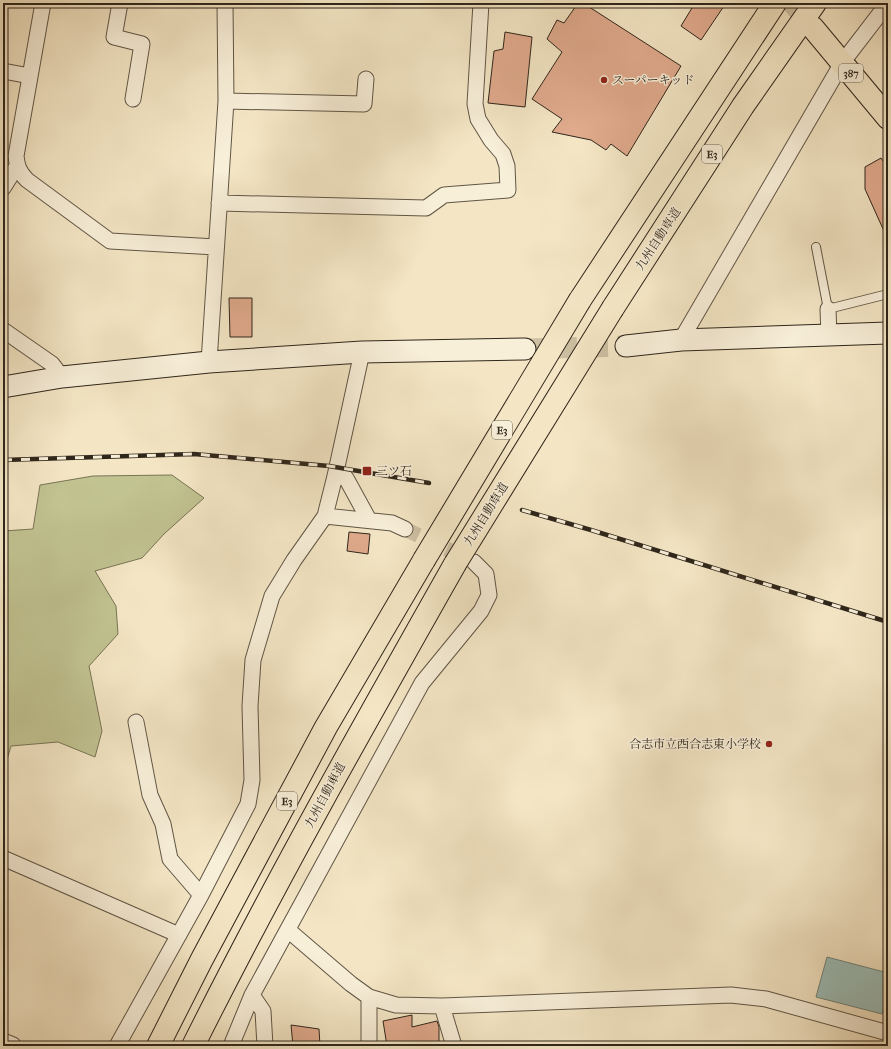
<svg xmlns="http://www.w3.org/2000/svg" width="891" height="1049" font-family="'IM FELL French Canon','Noto Serif JP',serif">
<style>
.green{fill:#c1c391;stroke:#787456}
.water{fill:#9cbeb9;stroke:#70817a}
.building{fill:#e0aa8d;stroke:#2f261b}
.lines{fill:none;stroke-linecap:round;stroke-linejoin:round}
.street-tunnel{stroke:#cdc0a3;stroke-width:15;stroke-dasharray:15 8;stroke-linecap:butt}
.secondary-tunnel{stroke:#cdc0a3;stroke-width:21;stroke-dasharray:21 10;stroke-linecap:butt}
.highway-tunnel{stroke:#cdc0a3;stroke-width:22;stroke-dasharray:22 11;stroke-linecap:butt}
.lane-casing{stroke:#605646;stroke-width:10}
.street-casing{stroke:#605646;stroke-width:17}
.secondary-casing{stroke:#2f261b;stroke-width:23}
.highway-casing{stroke:#2f261b;stroke-width:24}
.lane{stroke:#f8efd9;stroke-width:8}
.street{stroke:#f8efd9;stroke-width:15}
.secondary{stroke:#f8efd9;stroke-width:21}
.highway{stroke:#f4e6c5;stroke-width:22}
.rail-casing{stroke:#2f261b;stroke-width:4.5}
.rail{stroke:#f8efd9;stroke-width:3;stroke-dasharray:9;stroke-linecap:butt}
.highway-bridge-casing{stroke:#2f261b;stroke-width:24;stroke-linecap:butt}
.highway-bridge{stroke:#f4e6c5;stroke-width:22}
.poi-dot{fill:#8f2418;stroke:#f8efd9;stroke-width:1.5}
.labels{text-anchor:middle;stroke-width:3;stroke-linejoin:round;paint-order:stroke}
.shield{fill:#f8efd9;stroke:#6b6254;stroke-width:1}
.shield-label{font-size:11px;font-weight:bold;fill:#2f261b}
.poi-label{font-size:12px;fill:#2f261b;stroke:#f8efd9;text-anchor:start}
.street-label{font-size:12px;fill:#2f261b;stroke:#f8efd9}
</style>
<rect width="100%" height="100%" fill="#f4e6c5"/>
<filter id="stains"><feTurbulence type="fractalNoise" baseFrequency=".005" numOctaves="4"/><feColorMatrix values="0 0 0 0 .2 0 0 0 0 .09 0 0 0 0 .02 0 0 0 .5 -.17"/></filter>
<radialGradient id="worn" r=".72"><stop offset=".6" stop-color="#630" stop-opacity="0"/><stop offset="1" stop-color="#630" stop-opacity=".3"/></radialGradient>
<!-- green -->
<path class="green" d="M 172,475 L 204,498 L 164,534 L 142,558 L 95,571 L 116,606 L 118,634 L 89,666 L 102,731 L 95,757 L 58,742 L 11,746 L 4,770 L 3,769 L 3,531 L 33,529 L 40,485 L 93,476 Z"/>
<!-- water -->
<path class="water" d="M 827,957 L 888,973 L 888,992 L 882,1014 L 816,997 Z"/>
<!-- building -->
<path class="building" d="M 578,3 L 583,3 L 681,66 L 627,156 L 611,144 L 606,150 L 591,140 L 552,132 L 562,119 L 532,99 L 562,52 L 547,39 L 557,20 L 564,23 Z
M 695,3 L 726,3 L 701,40 L 681,26 Z
M 505,32 L 532,37 L 525,107 L 488,103 L 494,51 L 503,49 Z
M 881,158 L 888,168 L 888,240 L 865,189 L 865,167 Z
M 229,298 L 252,298 L 252,337 L 230,337 Z
M 349,532 L 370,534 L 368,554 L 347,551 Z
M 412,1015 L 412,1027 L 437,1021 L 439,1027 L 439,1046 L 387,1046 L 383,1021 Z
M 291,1025 L 319,1029 L 320,1046 L 293,1046 Z"/>
<g class="lines">
<!-- street-tunnel -->
<path class="street-tunnel" d="M 405,529 L 468,559"/>
<!-- secondary-tunnel -->
<path class="secondary-tunnel" d="M 525,349 L 626,346"/>
<!-- highway-tunnel -->
<path class="highway-tunnel" d="M 793,3 L 813,28"/>
<defs>
<path id="lane" d="M 816,247 L 828,309 L 888,294"/>
<path id="street" d="M 43,3 L 16,156 C 17,166 19,172 27,180 L 110,241 L 216,247
M 120,3 L 114,37 L 142,44 L 133,99
M 3,71 L 30,76
M 226,101 L 364,104 L 366,79
M 3,188 L 17,166
M 219,203 L 426,208 L 444,195 L 508,190 L 507,166 L 503,154 L 491,140 L 478,119 L 475,104 L 481,3
M 828,309 L 829,336
M 3,330 L 52,364 L 62,377
M 681,340 L 842,63 L 888,3
M 209,362 L 226,101 L 225,3
M 335,476 L 346,478 L 369,520
M 325,516 L 392,523 L 405,529
M 136,722 L 150,795 L 163,824 L 170,859 L 201,895
M 3,858 L 179,935
M 288,930 L 351,984 L 369,997 L 396,1005 L 442,1006 L 731,995 L 766,999 L 888,1033
M 252,995 L 263,1011 L 265,1046
M 369,997 L 369,1046
M 442,1006 L 454,1046
M 3,1041 L 13,1045
M 117,1046 L 201,895 L 248,804 L 252,780 L 250,706 L 253,660 L 272,596 L 294,560 L 325,516 L 335,476 L 362,352
M 231,1046 L 252,995 L 422,683 L 481,611 L 489,595 L 486,574 L 474,562"/>
<path id="secondary" d="M 626,346 L 681,340 L 888,333
M 3,387 L 62,377 L 209,362 L 362,352 L 525,349"/>
<path id="highway" d="M 813,28 L 888,118
M 580,300 L 775,3
M 613,308 L 743,106 L 815,3
M 158,1046 L 202,959 L 326,727 L 424,560
M 193,1046 C 275,882 365,723 455,564"/>
</defs>
<!-- lane casing -->
<use href="#lane" class="lane-casing"/>
<!-- street casing -->
<use href="#street" class="street-casing"/>
<!-- secondary casing -->
<use href="#secondary" class="secondary-casing"/>
<!-- highway casing -->
<use href="#highway" class="highway-casing"/>
<!-- lane -->
<use href="#lane" class="lane"/>
<!-- street -->
<use href="#street" class="street"/>
<!-- secondary -->
<use href="#secondary" class="secondary"/>
<!-- highway -->
<use href="#highway" class="highway"/>
<defs>
<path id="rail" d="M 3,460 L 194,454 L 329,466 L 429,483
M 522,510 L 591,530 L 888,622"/>
</defs>
<!-- rail casing -->
<use href="#rail" class="rail-casing"/>
<!-- rail -->
<use href="#rail" class="rail"/>
<defs>
<path id="highway-bridge" d="M 424,560 L 580,300
M 455,564 L 613,308"/>
</defs>
<!-- highway-bridge casing -->
<use href="#highway-bridge" class="highway-bridge-casing"/>
<!-- highway-bridge -->
<use href="#highway-bridge" class="highway-bridge"/>
</g>
<!-- markers -->
<g class="poi-dot">
<circle cx="604" cy="80" r="4"/>
<rect x="362" y="466" width="10" height="10" rx="2"/>
<circle cx="769" cy="744" r="4"/>
</g>
<g class="labels">
<!-- shield labels -->
<g class="shield">
<rect x="839" y="64" width="24" height="18" rx="3"/>
<rect x="702" y="145" width="20" height="18" rx="3"/>
<rect x="492" y="421" width="20" height="18" rx="3"/>
<rect x="277" y="792" width="20" height="18" rx="3"/>
</g>
<g class="shield-label">
<text x="851" y="77">387</text>
<text x="712" y="158">E3</text>
<text x="502" y="434">E3</text>
<text x="287" y="805">E3</text>
</g>
<!-- poi labels -->
<g class="poi-label">
<text x="612" y="84">スーパーキッド</text>
<text x="376" y="475">三ツ石</text>
<text x="761" y="748" text-anchor="end">合志市立西合志東小学校</text>
</g>
<!-- street labels -->
<g class="street-label">
<text transform="translate(658 239) rotate(-57)" y="4">九州自動車道</text>
<text transform="translate(486 514) rotate(-58)" y="4">九州自動車道</text>
<text transform="translate(325 795) rotate(-62)" y="4">九州自動車道</text>
</g>
</g>
<!-- margin -->
<rect width="891" height="1049" fill="none" stroke="#f4e6c5" stroke-width="16"/>
<rect x="4" y="4" width="883" height="1041" fill="none" stroke="#2f261b" stroke-width="2"/>
<rect x="8" y="8" width="875" height="1033" fill="none" stroke="#2f261b"/>
<rect width="100%" height="100%" filter="url(#stains)"/>
<rect width="100%" height="100%" fill="url(#worn)"/>
</svg>
